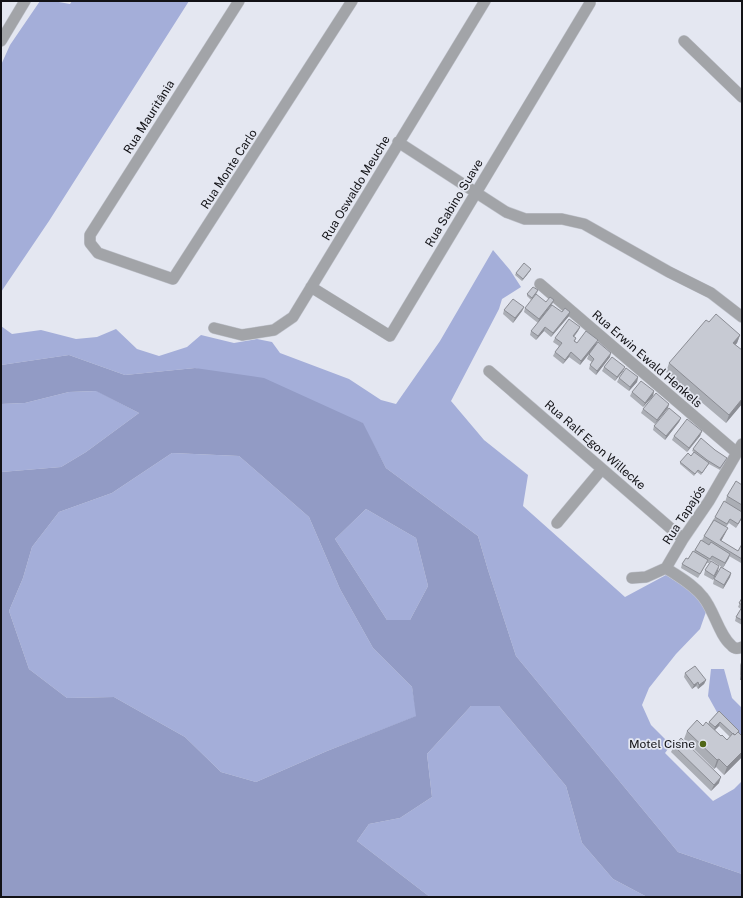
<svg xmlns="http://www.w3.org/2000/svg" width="743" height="898" font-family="'Public Sans',sans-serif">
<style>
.forest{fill:#a4aed9}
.water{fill:#929bc5;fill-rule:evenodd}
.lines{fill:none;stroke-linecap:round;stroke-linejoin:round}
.street-casing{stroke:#c2c5ce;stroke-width:12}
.street{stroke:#a2a4a8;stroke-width:11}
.wall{fill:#abaeb5;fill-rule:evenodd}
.shaded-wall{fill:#8b8d94}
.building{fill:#c7cad3;stroke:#8b8d94}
.poi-dot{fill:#506717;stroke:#e4e7f1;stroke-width:1.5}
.labels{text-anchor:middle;stroke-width:3.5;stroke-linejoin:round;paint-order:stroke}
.street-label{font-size:12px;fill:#121216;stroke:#e4e7f1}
.poi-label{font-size:12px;fill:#121216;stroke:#e4e7f1;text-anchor:end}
</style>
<rect width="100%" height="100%" fill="#e4e7f1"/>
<!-- forest -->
<path class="forest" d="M 40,1 L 53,1 L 70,4 L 72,1 L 189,1 L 49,221 L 1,292 L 1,65 L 10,45 Z
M 493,250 L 510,270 L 521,287 L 502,299 L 499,309 L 451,401 L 484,440 L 528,475 L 523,506 L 625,597 L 666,575 L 700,597 L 707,609 L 700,629 L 676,654 L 649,688 L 642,705 L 651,725 L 671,745 L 665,753 L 713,801 L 734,789 L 742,781 L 742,874 L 678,852 L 516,656 L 488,570 L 478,536 L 386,468 L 362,423 L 195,368 L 125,375 L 69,355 L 1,365 L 1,326 L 12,334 L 41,330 L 76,339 L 97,337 L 116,329 L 137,349 L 159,356 L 187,347 L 201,335 L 234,343 L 257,339 L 272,342 L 280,353 L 349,379 L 381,400 L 396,404 L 440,341 Z
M 97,391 L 139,413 L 86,452 L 61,467 L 1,472 L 1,404 L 25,403 L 69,392 Z
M 172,453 L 239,456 L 309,517 L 340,589 L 373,648 L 412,687 L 417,716 L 327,751 L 256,782 L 221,772 L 185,737 L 114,697 L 67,698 L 29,669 L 9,611 L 23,578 L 32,547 L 59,512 L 112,493 Z
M 366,509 L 416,538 L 428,586 L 410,620 L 387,620 L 335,539 Z
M 711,669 L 724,669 L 732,698 L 742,708 L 742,737 L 718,714 L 708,696 Z
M 471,706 L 499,706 L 566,786 L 582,843 L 613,879 L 647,897 L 430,897 L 357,841 L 369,824 L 400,818 L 432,797 L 427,754 Z"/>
<!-- water -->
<path class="water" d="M 69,355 L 125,375 L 195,368 L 264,378 L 363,423 L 386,468 L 478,536 L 488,570 L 516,656 L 678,852 L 742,874 L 742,897 L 647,897 L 613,879 L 582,843 L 566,786 L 499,706 L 471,706 L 427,754 L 432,797 L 400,818 L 369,824 L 357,841 L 430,897 L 1,897 L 1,472 L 61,467 L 86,452 L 139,413 L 96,391 L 69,392 L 25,403 L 1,404 L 1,365 ZM 172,453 L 239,456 L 309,517 L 340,589 L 373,648 L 412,687 L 416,716 L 327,751 L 256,782 L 221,772 L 185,737 L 114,697 L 67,698 L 29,669 L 9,611 L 23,578 L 32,547 L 59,512 L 112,493 ZM 366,509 L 416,538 L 428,586 L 410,620 L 387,620 L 335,539 Z"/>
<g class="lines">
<defs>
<path id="street" d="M 239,1 L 90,235 L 90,243 L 98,253 L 173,279 L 352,1
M 1,41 L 25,1
M 684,41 L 742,97
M 398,142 L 506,212 L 525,219 L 562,219 L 584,224 L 669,272 L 711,293 L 742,317
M 540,284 L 737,453
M 311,287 L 390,336 L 590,3
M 214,328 L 242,335 L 274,330 L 293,317 L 485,1
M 489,371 L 683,539
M 557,523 L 602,469
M 666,568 C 679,577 693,584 703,597 C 714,610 719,635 731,645 C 734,649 738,649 742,647
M 632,578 L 646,577 L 666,568 L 683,539 L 709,501 L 742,444"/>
</defs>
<!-- street casing -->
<use href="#street" class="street-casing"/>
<!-- street -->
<use href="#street" class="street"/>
</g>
<!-- wall -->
<path class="wall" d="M 530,271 L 522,281 L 515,275 L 516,273 Z
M 538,290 L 537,293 L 531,300 L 527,296 L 527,294 Z
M 554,300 L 552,304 L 538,323 L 524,312 L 525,308 Z
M 524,307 L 522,311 L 513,323 L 503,314 L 504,310 Z
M 562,312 L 570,312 L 569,316 L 551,337 L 544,331 L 536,340 L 530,335 L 531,331 Z
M 709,322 L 740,335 L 737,343 L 735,345 L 742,404 L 726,423 L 666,372 L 669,363 Z
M 580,327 L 578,331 L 574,337 L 576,338 L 575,341 L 577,343 L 597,344 L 610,357 L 596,375 L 589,369 L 590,365 L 592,362 L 587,359 L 589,354 L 580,365 L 569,357 L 563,364 L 553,356 L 555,352 L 559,346 L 553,342 L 555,338 Z
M 604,367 L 623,371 L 615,381 L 602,371 Z
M 638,377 L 637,382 L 629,391 L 617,382 L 619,378 Z
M 654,391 L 653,396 L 643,407 L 630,396 L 632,392 Z
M 668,408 L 655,424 L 641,413 L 643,409 Z
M 681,418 L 679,422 L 665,440 L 653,430 L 654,426 Z
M 702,431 L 700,436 L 687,452 L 672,440 L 674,436 Z
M 693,449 L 726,460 L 720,470 L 709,464 L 708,465 L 701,475 L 697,472 L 694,476 L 680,464 L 680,462 L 691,456 L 694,452 L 692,451 Z
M 742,485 L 742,518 L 736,528 L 729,523 L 726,527 L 726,532 L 721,541 L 738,551 L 742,544 L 742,561 L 741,563 L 729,556 L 723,568 L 711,560 L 709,563 L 707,563 L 698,578 L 681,568 L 682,564 L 688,559 L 702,540 L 704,536 L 713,520 L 725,502 L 727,496 Z
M 705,570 L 718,571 L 713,580 L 704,575 Z
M 731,573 L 730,577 L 723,589 L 713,584 L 714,579 Z
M 742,598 L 742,625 L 735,621 L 736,617 L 741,609 L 738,607 Z
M 742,660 L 742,680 L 740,680 L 740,665 Z
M 685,673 L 706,680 L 704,684 L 698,689 L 696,686 L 692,689 L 684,677 Z
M 719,711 L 739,731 L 739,733 L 742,736 L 742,757 L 724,775 L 716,767 L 714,769 L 684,739 L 687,731 L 708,724 L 709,722 ZM 719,726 L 730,737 L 727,740 L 721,736 L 714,730 Z
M 674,746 L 719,783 L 711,791 L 671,752 Z"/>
<!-- shaded-wall -->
<path class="shaded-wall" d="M 531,269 L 530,271 L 522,281 L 523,279 Z
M 554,300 L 552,304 L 538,323 L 539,319 Z
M 524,307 L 522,311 L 513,323 L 515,318 Z
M 570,312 L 569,316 L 551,337 L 553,333 Z
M 545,327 L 544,331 L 536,340 L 538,336 Z
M 580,327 L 578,331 L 571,340 L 573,336 Z
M 740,335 L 737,343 L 730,351 L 733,343 Z
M 598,340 L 596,345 L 580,365 L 581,361 Z
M 571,352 L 569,357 L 563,364 L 565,360 Z
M 611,353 L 610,357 L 596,375 L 597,371 Z
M 625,367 L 623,371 L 615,381 L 617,377 Z
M 638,377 L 637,382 L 629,391 L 630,387 Z
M 654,391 L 653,396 L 643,407 L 645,403 Z
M 742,399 L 742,404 L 726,423 L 729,415 Z
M 669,404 L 668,408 L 655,424 L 657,420 Z
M 681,418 L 679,422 L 665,440 L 666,436 Z
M 702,431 L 700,436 L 687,452 L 689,448 Z
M 742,517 L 742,518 L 736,528 L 738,524 Z
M 728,528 L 726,532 L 719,545 L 720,540 Z
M 730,554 L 729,558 L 723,568 L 725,563 Z
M 719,566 L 718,571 L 713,580 L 714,576 Z
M 731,573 L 730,577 L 723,589 L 724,585 Z
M 741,675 L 742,675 L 742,680 L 740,680 Z
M 706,680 L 704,684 L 698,689 L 699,685 Z
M 698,682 L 696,686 L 692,689 L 694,685 Z
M 720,722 L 719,726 L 713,732 L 715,727 Z
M 742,752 L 742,757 L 724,775 L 727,767 Z
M 719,759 L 716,767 L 714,769 L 717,760 Z
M 721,777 L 719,783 L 711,791 L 714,785 Z"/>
<!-- building -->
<path class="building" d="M 524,263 L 531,269 L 523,279 L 516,273 Z
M 533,287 L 538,290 L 532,298 L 527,294 Z
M 536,294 L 546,302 L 550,297 L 554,300 L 539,319 L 525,308 Z
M 513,299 L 524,307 L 515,318 L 504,310 Z
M 552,305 L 562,312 L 565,308 L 570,312 L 553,333 L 545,327 L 538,336 L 531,331 Z
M 716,314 L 740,335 L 733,343 L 742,350 L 742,399 L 729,415 L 669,363 L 706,320 L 709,322 Z
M 569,319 L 580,327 L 573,336 L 576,338 L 574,341 L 577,343 L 586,331 L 598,340 L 581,361 L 571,352 L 565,360 L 555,352 L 562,343 L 555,338 Z
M 598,342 L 611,353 L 597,371 L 590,365 L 594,359 L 589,354 Z
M 612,357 L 625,367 L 617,377 L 604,367 Z
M 626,368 L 638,377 L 630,387 L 619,378 Z
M 641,381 L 654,391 L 645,403 L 632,392 Z
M 656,393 L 669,404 L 657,420 L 643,409 Z
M 669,408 L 681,418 L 666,436 L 654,426 Z
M 687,419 L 702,431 L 689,448 L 674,436 Z
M 701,438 L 715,450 L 727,458 L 720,468 L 707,460 L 693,449 Z
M 694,452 L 709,463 L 702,473 L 698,470 L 695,474 L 680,462 L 688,453 L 691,456 Z
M 736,481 L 742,485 L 742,505 L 727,496 Z
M 724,501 L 742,512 L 742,517 L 738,524 L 730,519 L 727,524 L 715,517 Z
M 714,520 L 728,528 L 720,540 L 738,551 L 742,544 L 742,559 L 704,536 Z
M 701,540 L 709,545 L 711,542 L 730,554 L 725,563 L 712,556 L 710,559 L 695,550 Z
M 693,551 L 708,560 L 700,574 L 682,564 L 686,558 L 688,559 Z
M 711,561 L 719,566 L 714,576 L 705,570 Z
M 721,567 L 731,573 L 724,585 L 714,579 Z
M 742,598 L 742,605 L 739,603 Z
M 742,607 L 742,620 L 736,617 Z
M 742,660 L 742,675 L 741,675 Z
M 695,666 L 706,680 L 699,685 L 698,682 L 694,685 L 685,673 Z
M 719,711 L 739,731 L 735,735 L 733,734 L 720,722 L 715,727 L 709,722 Z
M 697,720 L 703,726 L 706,722 L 721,736 L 722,735 L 727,740 L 733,733 L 735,735 L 738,732 L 742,736 L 742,752 L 727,767 L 719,759 L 717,760 L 687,731 Z
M 681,738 L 721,777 L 714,785 L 674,746 Z"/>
<!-- markers -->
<circle class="poi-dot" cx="703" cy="744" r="4"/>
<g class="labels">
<!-- street labels -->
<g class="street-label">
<text transform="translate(149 117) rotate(-58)" y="4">Rua Mauritânia</text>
<text transform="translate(229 169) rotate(-57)" y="4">Rua Monte Carlo</text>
<text transform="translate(356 188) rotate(-59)" y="4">Rua Oswaldo Meuche</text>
<text transform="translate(454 203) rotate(-59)" y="4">Rua Sabino Suave</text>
<text transform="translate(647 359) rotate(41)" y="4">Rua Erwin Ewald Henkels</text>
<text transform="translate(595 445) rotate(41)" y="4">Rua Ralf Egon Willecke</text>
<text transform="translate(684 515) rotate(-57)" y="4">Rua Tapajós</text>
</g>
<!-- poi labels -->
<g class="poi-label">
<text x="695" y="748">Motel Cisne</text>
</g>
</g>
<!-- border -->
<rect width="743" height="898" fill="none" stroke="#121216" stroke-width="4"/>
</svg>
